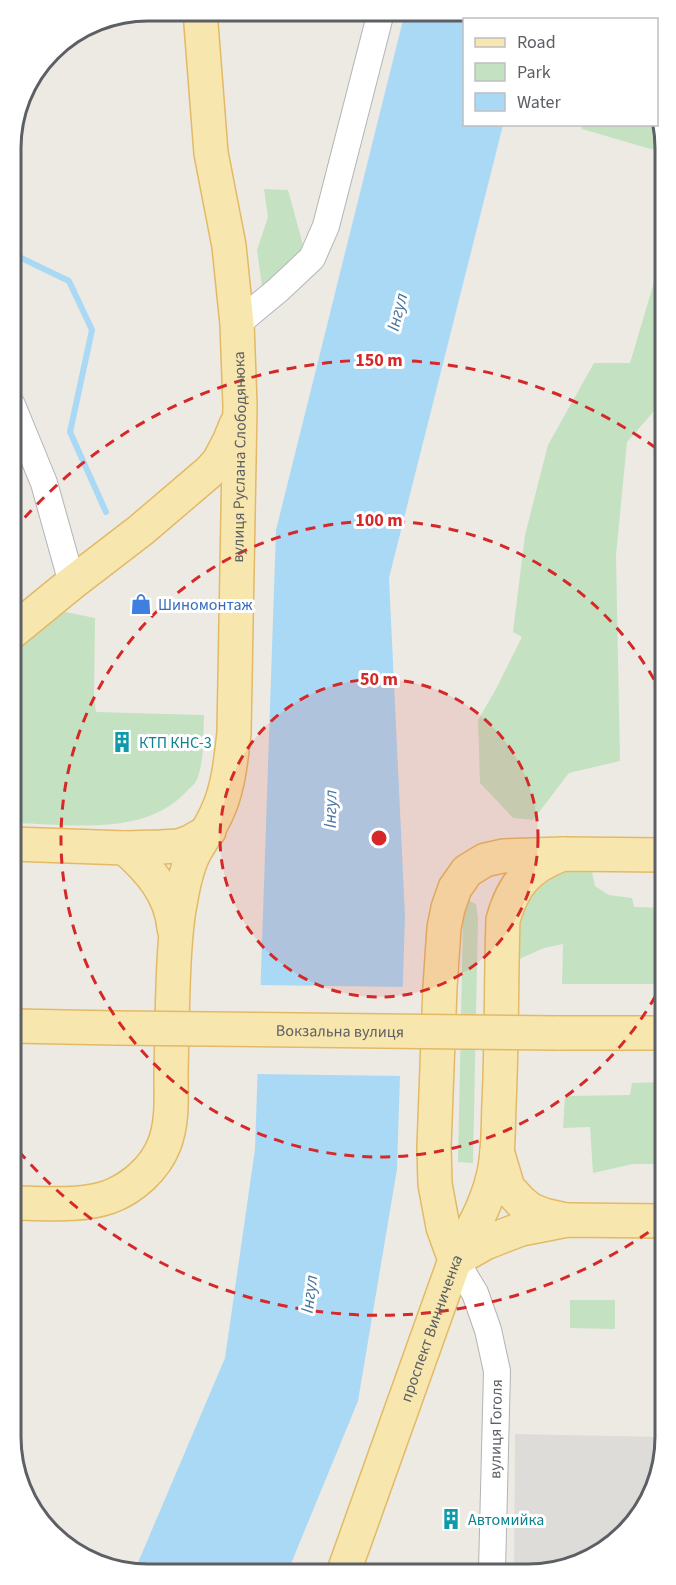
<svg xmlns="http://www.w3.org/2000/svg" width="676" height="1585" font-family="'Source Sans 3',sans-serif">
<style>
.industrial{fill:#dedcd8}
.green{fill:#c4e2c2}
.water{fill:#aad9f6}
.pier{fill:#edeae3}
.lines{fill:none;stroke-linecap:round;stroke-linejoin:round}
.stream{stroke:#aad9f6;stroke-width:6}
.minor-casing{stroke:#b1b4b7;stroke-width:28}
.major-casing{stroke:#e3b966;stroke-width:36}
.minor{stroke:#fff;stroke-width:26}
.major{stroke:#f7e7ae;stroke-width:33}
.major-bridge-casing{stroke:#e3b966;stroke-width:36;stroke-linecap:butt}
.major-bridge{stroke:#f7e7ae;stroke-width:33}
.ring{fill:none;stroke:#d62828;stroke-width:3;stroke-dasharray:10 8}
.labels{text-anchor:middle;stroke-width:6;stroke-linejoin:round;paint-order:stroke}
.street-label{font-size:16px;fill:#5c5f63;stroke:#fff}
.shop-label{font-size:16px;fill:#366cbe;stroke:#fff;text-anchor:start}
.culture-label{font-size:16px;fill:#0d838f;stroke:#fff;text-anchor:start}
.water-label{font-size:18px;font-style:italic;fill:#46759e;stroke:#fff}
.rim{fill:none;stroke:#5c5f63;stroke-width:3}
.centre{fill:#d62828;stroke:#fff;stroke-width:3}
.ring-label{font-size:18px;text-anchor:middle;font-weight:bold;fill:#d62828;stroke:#fff;stroke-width:6;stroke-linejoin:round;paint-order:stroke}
</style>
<rect width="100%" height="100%" fill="#edeae3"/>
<!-- industrial -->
<path class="industrial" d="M 515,1434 L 665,1437 L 665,1447 L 632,1527 L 563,1570 L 514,1570 Z"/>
<!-- green -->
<path class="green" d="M 657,105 L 661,113 L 661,152 L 582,129 L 581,125 L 656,124 Z
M 264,189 L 288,190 L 306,256 L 263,293 L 257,250 L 268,217 Z
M 661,259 L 662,402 L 627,442 L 616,555 L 620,761 L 569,773 L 533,820 L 513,818 L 480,783 L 478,720 L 496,689 L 522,637 L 513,632 L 525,535 L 548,445 L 594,363 L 630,363 Z
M 60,611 L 95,618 L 94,699 L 96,712 L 204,715 C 203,734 205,766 195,783 C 192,786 188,790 185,793 C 143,837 68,824 13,823 L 12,654 Z
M 579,867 L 592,872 L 595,886 L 609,895 L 632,898 L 634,907 L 663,908 L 664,984 L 562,984 L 563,944 L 544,948 L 517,960 C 520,925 521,883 560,871 C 566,869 573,868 579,867 Z
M 470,901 L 476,904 L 478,918 L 473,1163 L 458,1162 L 463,917 L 463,907 Z
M 664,1082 L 664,1164 L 633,1164 L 593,1173 L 590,1127 L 563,1128 L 565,1096 L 630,1095 L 632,1083 Z
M 570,1300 L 615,1300 L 615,1329 L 570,1328 Z"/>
<!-- water -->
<path class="water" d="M 405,12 L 531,13 L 529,19 L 464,20 L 464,124 L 503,125 L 389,578 L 405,916 L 397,1169 L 358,1401 L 288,1571 L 134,1572 L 225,1358 L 255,1149 L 276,530 Z"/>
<!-- pier -->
<path class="pier" d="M 258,985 L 405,987 L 403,1076 L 255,1074 Z"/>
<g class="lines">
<!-- stream -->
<path class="stream" d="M 11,253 L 69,281 L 92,330 L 70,432 L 106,512"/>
<defs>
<path id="minor" d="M 237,324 L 278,290 L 312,258 L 326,226 L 381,12
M 12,405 L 44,483 L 72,583
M 455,1260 L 475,1293 L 488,1330 L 497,1371 L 492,1570"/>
<g id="major">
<path d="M 12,632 L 72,583 L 141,530 L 209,472 L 219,461 L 229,442 L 236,425"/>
<path d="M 13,844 L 125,848 L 160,847 L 179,846 L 190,842 L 209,831"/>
<path d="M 125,848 C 150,870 171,894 174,928"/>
<path d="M 14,1026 L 116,1028"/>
<path d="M 557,1033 L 664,1033"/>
<path d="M 497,1151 L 508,1188 L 521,1202 L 531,1210 L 544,1215 L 566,1220"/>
<path id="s1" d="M 14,1203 C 45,1203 80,1207 109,1197 C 133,1188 155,1168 164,1145 C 173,1123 171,1096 171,1073 C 172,1036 172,1000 174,963 C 175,944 176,924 180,904 C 183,886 187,864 197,848 C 205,835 213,823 219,808 C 229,784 231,758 234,733 L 240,405 L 237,324 L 229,246 L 211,153 L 200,11"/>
<path d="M 455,1260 L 443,1227 L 435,1184 L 434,1147 L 440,987 L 444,928 L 448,908 L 455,888 L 467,871 L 485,860 L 503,856 L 563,854 L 663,855"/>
<path d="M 455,1260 L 485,1243 L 521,1229 L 542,1225 L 567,1220 L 664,1221"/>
<path id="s2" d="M 344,1571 L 455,1260 C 470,1234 486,1207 493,1177 C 499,1154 498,1128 499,1104 C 502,1042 501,981 503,920 C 513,884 528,867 563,854"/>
</g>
</defs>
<!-- minor casing -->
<use href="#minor" class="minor-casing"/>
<!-- major casing -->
<use href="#major" class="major-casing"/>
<!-- minor -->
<use href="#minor" class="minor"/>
<!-- major -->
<use href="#major" class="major"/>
<defs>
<g id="major-bridge">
<path id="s3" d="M 116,1028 L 557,1033"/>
</g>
</defs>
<!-- major-bridge casing -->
<use href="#major-bridge" class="major-bridge-casing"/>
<!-- major-bridge -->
<use href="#major-bridge" class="major-bridge"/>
</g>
<!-- distance rings -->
<circle cx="379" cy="838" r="159" fill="#d62828" fill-opacity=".12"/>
<g class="ring">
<circle cx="379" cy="838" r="159"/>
<path d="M664 980A318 318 0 1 1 662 694"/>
<path d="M663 1222A478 478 0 0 1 16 1148M13 531A478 478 0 0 1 660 451"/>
</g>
<!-- icons -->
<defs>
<symbol id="shop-bare" viewBox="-9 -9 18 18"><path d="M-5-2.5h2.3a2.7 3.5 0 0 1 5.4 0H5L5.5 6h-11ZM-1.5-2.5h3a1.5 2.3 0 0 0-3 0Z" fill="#3f7fe0" stroke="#fff" stroke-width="2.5" paint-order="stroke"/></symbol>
<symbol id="building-bare" viewBox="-9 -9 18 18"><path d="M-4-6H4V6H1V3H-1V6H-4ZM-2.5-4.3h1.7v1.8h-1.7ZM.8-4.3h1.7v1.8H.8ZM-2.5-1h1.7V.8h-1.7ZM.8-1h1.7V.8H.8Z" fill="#0f9aa8" stroke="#fff" stroke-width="2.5" paint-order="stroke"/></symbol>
</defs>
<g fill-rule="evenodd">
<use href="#shop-bare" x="126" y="589" width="30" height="30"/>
<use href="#building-bare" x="107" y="727" width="30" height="30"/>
<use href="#building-bare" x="436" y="1504" width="30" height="30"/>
</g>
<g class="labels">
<!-- street labels -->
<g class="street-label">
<text dy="6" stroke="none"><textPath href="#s1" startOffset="873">вулиця Руслана Слободянюка</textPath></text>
<text dy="6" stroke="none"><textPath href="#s3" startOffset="224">Вокзальна вулиця</textPath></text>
<text dy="6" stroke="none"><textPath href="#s2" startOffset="258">проспект Винниченка</textPath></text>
<text transform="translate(495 1429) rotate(-89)" y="6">вулиця Гоголя</text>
</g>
<!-- shop labels -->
<g class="shop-label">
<text x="158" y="610">Шиномонтаж</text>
</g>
<!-- culture labels -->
<g class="culture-label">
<text x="139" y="748">КТП КНС-3</text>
<text x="468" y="1525">Автомийка</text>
</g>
<!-- water labels -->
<g class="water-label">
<text transform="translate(397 312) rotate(-76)" y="6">Інгул</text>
<text transform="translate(330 809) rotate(-89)" y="6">Інгул</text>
<text transform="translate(309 1294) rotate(-83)" y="6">Інгул</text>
</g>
</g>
<!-- crop -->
<path d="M0 0H676V1585H0ZM148 21H528A127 127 0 0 1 655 148V1437A127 127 0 0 1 528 1564H148A127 127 0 0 1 21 1437V148A127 127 0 0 1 148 21Z" fill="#fff" fill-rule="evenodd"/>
<path class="rim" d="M148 21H528A127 127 0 0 1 655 148V1437A127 127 0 0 1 528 1564H148A127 127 0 0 1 21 1437V148A127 127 0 0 1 148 21Z"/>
<circle cx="379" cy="838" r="9" class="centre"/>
<g class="ring-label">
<text x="379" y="366">150 m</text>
<text x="379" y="526">100 m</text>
<text x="379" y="685">50 m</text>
</g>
<!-- legend -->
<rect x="463" y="18" width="195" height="108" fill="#ffffff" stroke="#bebfc1" stroke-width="1.5"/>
<rect x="475" y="38" width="30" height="9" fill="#f7e7ae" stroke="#bebfc1" stroke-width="1.5"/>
<text x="517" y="48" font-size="18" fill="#5c5f63">Road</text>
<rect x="475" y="63" width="30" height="18" fill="#c4e2c2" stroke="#bebfc1" stroke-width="1.5"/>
<text x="517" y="78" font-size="18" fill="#5c5f63">Park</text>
<rect x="475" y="93" width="30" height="18" fill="#aad9f6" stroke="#bebfc1" stroke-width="1.5"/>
<text x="517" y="108" font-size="18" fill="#5c5f63">Water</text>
</svg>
